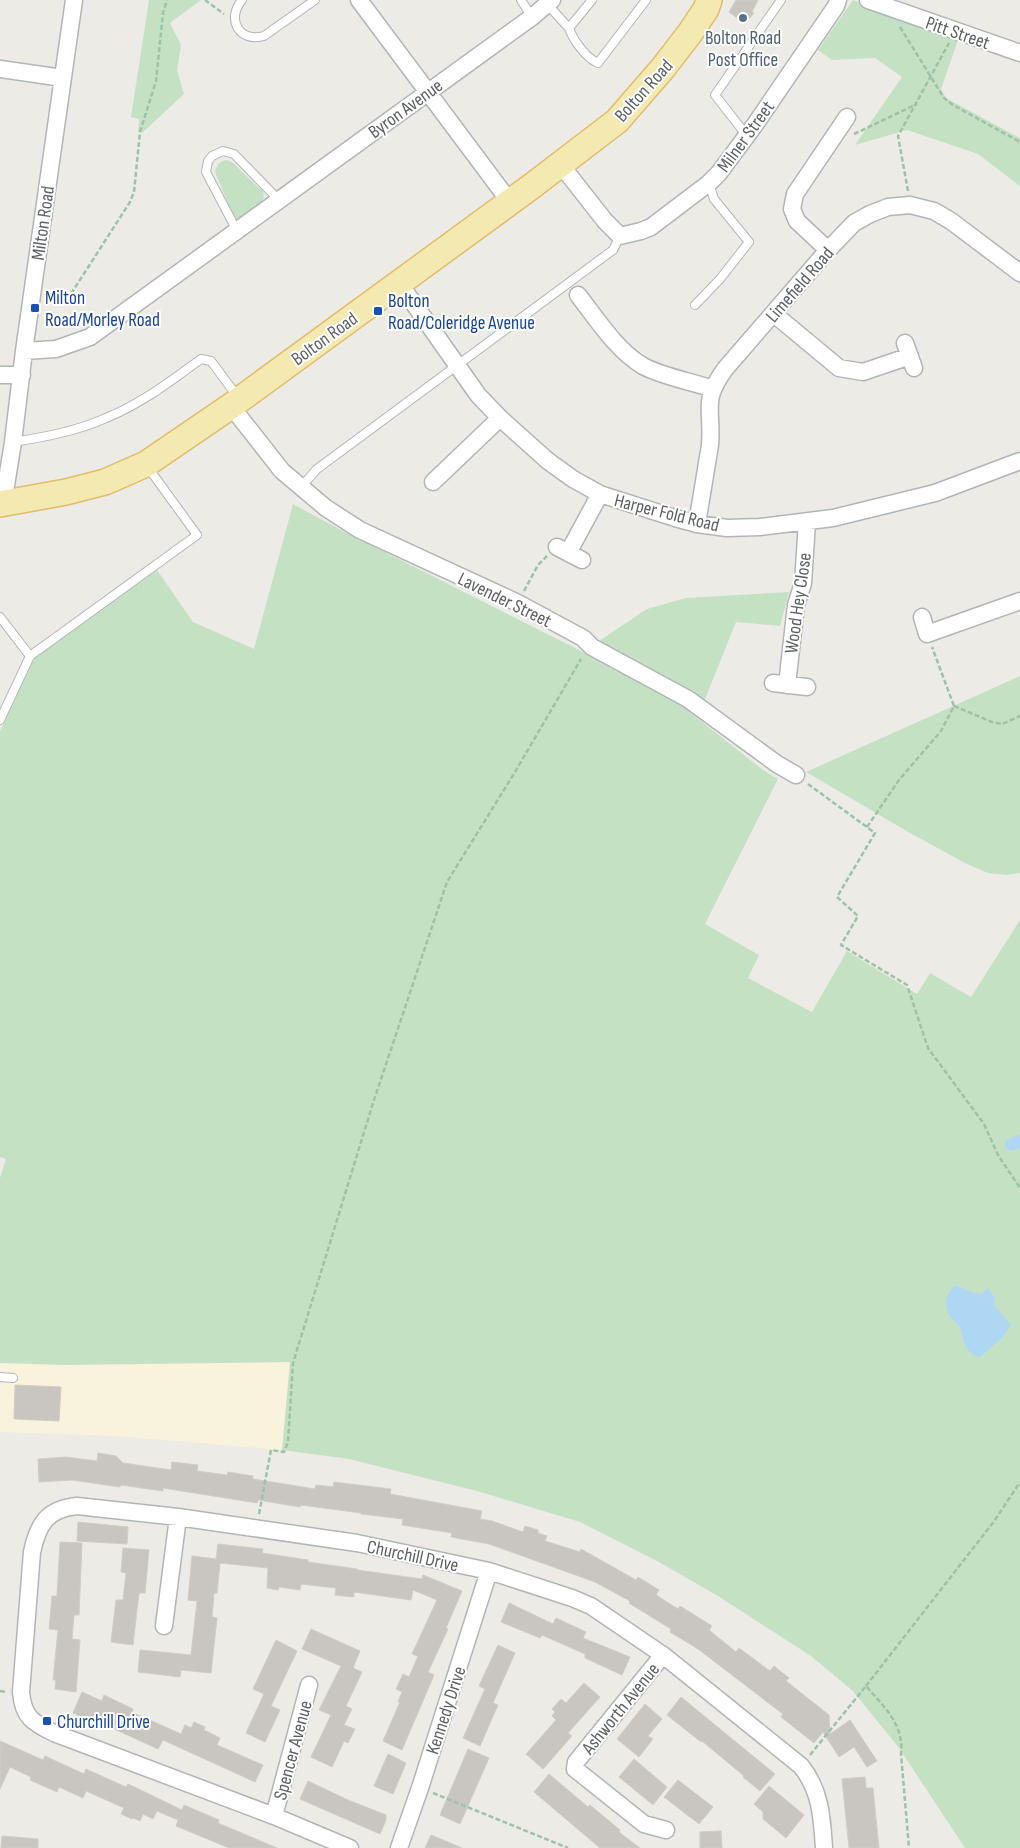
<svg xmlns="http://www.w3.org/2000/svg" width="1020" height="1848" font-family="'Sofia Sans Condensed',sans-serif">
<style>
.commercial{fill:#f9f2dd}
.green{fill:#c5e1c4}
.water{fill:#aed7f4}
.building{fill:#c9c6c1;stroke:#d1cdc4}
.lines{fill:none;stroke-linecap:round;stroke-linejoin:round}
.service-casing{stroke:#b2b5b8;stroke-width:10}
.minor-casing{stroke:#b2b5b8;stroke-width:19}
.primary-casing{stroke:#dfbd6b;stroke-width:28}
.path{stroke:#9ec2a8;stroke-width:2.5;stroke-dasharray:5 2.5;stroke-linecap:butt}
.service{stroke:#fff;stroke-width:8}
.minor{stroke:#fff;stroke-width:16}
.primary{stroke:#f5e9b2;stroke-width:25}
.service-dot{fill:#5c6f8a;stroke:#fff;stroke-width:2}
.transit-dot{fill:#1a4fb4;stroke:#fff;stroke-width:2}
.labels{text-anchor:middle;stroke-width:4;stroke-linejoin:round;paint-order:stroke}
.street-label{font-size:19px;fill:#5d6063;stroke:#fff}
.service-label{font-size:19px;fill:#4e5e75;stroke:#fff}
.transit-label{font-size:19px;fill:#164399;stroke:#fff;text-anchor:start}
</style>
<rect width="100%" height="100%" fill="#edebe5"/>
<!-- commercial -->
<path class="commercial" d="M 291,1362 L 282,1450 L 116,1436 L 0,1432 L 0,1363 L 65,1365 Z"/>
<!-- green -->
<path class="green" d="M 149,0 L 201,0 L 170,23 L 181,45 L 177,70 L 184,94 L 142,133 L 138,132 L 139,119 L 131,117 Z
M 853,0 L 958,40 L 941,89 L 946,98 L 1020,138 L 1020,186 L 978,154 L 907,130 L 855,145 L 902,77 L 875,58 L 832,60 L 818,50 Z
M 227,160 L 233,163 L 260,189 L 262,188 C 265,196 264,201 259,207 L 256,204 L 247,213 L 248,215 L 239,222 L 235,220 L 215,172 C 217,165 219,161 227,160 Z
M 293,504 L 339,529 L 581,651 L 678,703 L 763,770 L 778,779 L 705,924 L 759,955 L 748,978 L 812,1012 L 847,951 L 917,994 L 930,973 L 971,997 L 1020,920 L 1020,1848 L 965,1848 L 899,1748 L 853,1691 L 811,1656 L 718,1596 L 659,1562 L 580,1522 L 477,1491 L 349,1459 L 282,1450 L 290,1362 L 65,1365 L 0,1363 L 0,1178 L 6,1159 L 0,1157 L 0,731 L 33,659 L 157,570 L 193,622 L 254,649 Z
M 789,592 L 780,626 L 736,622 L 703,704 L 672,682 L 599,641 L 647,609 L 686,598 Z
M 1020,676 L 1020,873 L 1007,875 L 988,873 L 965,863 L 910,833 L 806,772 Z"/>
<!-- water -->
<path class="water" d="M 1020,1134 L 1020,1148 L 1011,1151 L 1005,1148 L 1005,1141 Z
M 956,1285 L 970,1292 L 981,1294 L 988,1288 L 995,1298 L 994,1305 L 1011,1325 L 1002,1338 L 980,1357 C 963,1352 965,1342 960,1327 C 957,1322 952,1320 950,1316 C 943,1304 946,1292 956,1285 Z"/>
<!-- building -->
<path class="building" d="M 736,0 L 758,0 L 752,12 L 754,13 L 745,24 L 729,12 Z
M 15,1385 L 61,1387 L 59,1421 L 14,1419 Z
M 98,1453 L 116,1456 L 123,1463 L 171,1470 L 172,1462 L 198,1465 L 197,1471 L 227,1475 L 228,1472 L 253,1476 L 253,1479 L 315,1489 L 316,1485 L 333,1487 L 334,1482 L 391,1489 L 390,1494 L 482,1511 L 480,1519 L 492,1521 L 523,1532 L 525,1526 L 538,1530 L 538,1533 L 547,1536 L 545,1541 L 580,1552 L 581,1549 L 636,1580 L 638,1577 L 659,1590 L 656,1595 L 678,1609 L 680,1606 L 712,1626 L 709,1630 L 736,1652 L 739,1648 L 770,1671 L 774,1666 L 789,1678 L 786,1681 L 829,1715 L 830,1734 L 850,1720 L 877,1761 L 867,1767 L 854,1747 L 839,1757 L 823,1732 L 814,1743 L 781,1717 L 783,1714 L 698,1649 L 670,1632 L 671,1629 L 629,1603 L 630,1601 L 595,1582 L 489,1544 L 451,1537 L 452,1533 L 402,1525 L 403,1519 L 361,1514 L 361,1513 L 301,1505 L 300,1507 L 258,1500 L 257,1503 L 163,1488 L 163,1491 L 121,1485 L 120,1487 L 72,1480 L 39,1482 L 38,1459 L 66,1457 L 97,1461 Z
M 78,1522 L 128,1527 L 127,1544 L 77,1541 Z
M 60,1542 L 82,1543 L 79,1615 L 74,1615 L 72,1639 L 80,1640 L 76,1692 L 55,1689 L 56,1680 L 53,1680 L 58,1630 L 49,1629 L 52,1596 L 57,1596 Z
M 218,1544 L 263,1549 L 262,1553 L 308,1560 L 308,1562 L 357,1569 L 357,1570 L 422,1579 L 423,1575 L 462,1591 L 446,1628 L 448,1629 L 428,1672 L 434,1675 L 402,1750 L 383,1741 L 400,1702 L 398,1702 L 402,1692 L 396,1689 L 403,1674 L 409,1677 L 418,1656 L 412,1654 L 437,1600 L 413,1590 L 411,1600 L 354,1592 L 354,1597 L 335,1595 L 336,1588 L 301,1584 L 300,1590 L 279,1587 L 278,1590 L 267,1588 L 268,1568 L 220,1563 L 217,1593 L 214,1593 L 212,1617 L 217,1618 L 211,1673 L 181,1670 L 180,1677 L 138,1672 L 140,1650 L 191,1655 L 197,1601 L 188,1600 L 192,1556 L 216,1559 Z
M 123,1548 L 149,1550 L 145,1593 L 139,1593 L 133,1645 L 111,1642 L 116,1600 L 123,1600 L 126,1573 L 121,1572 Z
M 509,1603 L 553,1624 L 556,1618 L 586,1632 L 583,1638 L 630,1657 L 622,1675 L 585,1658 L 585,1654 L 542,1635 L 540,1638 L 501,1622 Z
M 311,1629 L 360,1651 L 353,1668 L 362,1672 L 346,1706 L 352,1709 L 344,1725 L 355,1729 L 348,1743 L 344,1741 L 332,1767 L 311,1757 L 331,1715 L 319,1710 L 341,1666 L 302,1649 Z
M 276,1640 L 297,1651 L 271,1706 L 280,1710 L 265,1742 L 246,1733 L 264,1694 L 253,1689 Z
M 498,1645 L 515,1653 L 493,1703 L 498,1705 L 480,1746 L 463,1738 L 485,1689 L 479,1686 Z
M 584,1683 L 600,1697 L 568,1733 L 572,1736 L 543,1769 L 526,1754 L 556,1720 L 552,1716 L 555,1712 L 552,1709 L 561,1699 L 566,1703 Z
M 82,1692 L 102,1701 L 104,1695 L 133,1709 L 132,1712 L 181,1734 L 185,1725 L 191,1728 L 194,1722 L 205,1727 L 204,1730 L 220,1738 L 217,1745 L 263,1765 L 255,1782 L 163,1740 L 158,1749 L 112,1728 L 111,1730 L 73,1713 Z
M 681,1697 L 775,1774 L 760,1791 L 743,1777 L 744,1776 L 702,1741 L 701,1742 L 667,1715 Z
M 645,1704 L 662,1719 L 648,1736 L 653,1739 L 639,1757 L 617,1739 Z
M 0,1741 L 43,1760 L 45,1756 L 84,1774 L 86,1769 L 126,1787 L 128,1784 L 182,1810 L 184,1805 L 219,1820 L 218,1823 L 277,1848 L 229,1848 L 176,1826 L 178,1820 L 157,1811 L 153,1819 L 143,1814 L 140,1821 L 133,1818 L 132,1819 L 121,1814 L 124,1808 L 86,1791 L 83,1798 L 59,1787 L 57,1792 L 30,1780 L 31,1777 L 10,1767 L 0,1789 Z
M 468,1749 L 489,1758 L 460,1824 L 440,1815 Z
M 388,1754 L 406,1763 L 393,1794 L 374,1786 Z
M 634,1759 L 667,1787 L 653,1805 L 619,1777 Z
M 549,1774 L 588,1807 L 590,1805 L 620,1830 L 619,1832 L 640,1848 L 600,1848 L 534,1792 Z
M 865,1777 L 866,1788 L 873,1788 L 879,1848 L 849,1848 L 842,1779 Z
M 678,1780 L 713,1807 L 699,1824 L 664,1797 Z
M 308,1781 L 348,1800 L 386,1815 L 386,1820 L 380,1834 L 300,1799 Z
M 769,1786 L 804,1815 L 786,1838 L 763,1819 L 763,1812 L 754,1804 Z
M 721,1831 L 722,1848 L 700,1848 L 700,1832 Z
M 431,1835 L 462,1848 L 425,1848 Z
M 2,1836 L 38,1839 L 38,1848 L 1,1848 Z"/>
<g class="lines">
<defs>
<path id="service" d="M 242,0 C 226,19 239,43 264,36 L 315,0
M 521,0 L 532,17
M 547,4 L 569,28 L 592,0
M 569,28 C 573,40 586,58 598,63 L 646,0
M 747,136 L 715,95 L 781,0
M 237,231 L 206,172 L 208,161 L 212,156 L 223,151 L 234,154 L 279,200
M 695,305 L 720,279 L 749,242 L 714,199 L 709,183
M 13,442 C 45,437 77,431 106,418 C 141,404 171,381 201,359 L 211,361 L 237,396
M 300,488 L 317,469 L 613,250 L 620,236
M 0,617 L 30,656
M 0,720 L 30,656 L 197,535 L 147,466
M 0,1377 L 13,1378"/>
<path id="minor" d="M 359,0 L 510,202
M 868,0 L 1020,53
M 0,69 L 63,78
M 561,165 L 605,221 L 620,236 L 641,231 L 651,227 L 709,183 L 719,173 L 754,126 L 836,6 L 838,0
M 828,250 L 797,221 L 792,209 L 795,194 L 847,117
M 400,284 L 478,395 L 500,418 L 548,461 L 573,479 L 600,494 L 675,518 L 697,524 L 727,528 L 760,527 L 833,518 L 935,493 L 1020,461
M 578,295 C 597,319 616,350 643,366 C 664,377 690,381 713,389
M 774,314 L 839,368 L 863,372 L 910,356
M 905,343 L 914,368
M 24,351 L 56,349 L 90,337 L 532,17 L 552,0
M 0,375 L 22,375
M 231,406 L 282,471 L 326,508 L 360,530 L 518,603 L 583,638 L 592,647 L 688,699 L 777,764 L 796,775
M 433,482 L 500,418
M 3,504 L 13,442 L 24,351 L 74,0
M 697,524 L 710,445 C 713,409 701,402 725,369 L 828,250 L 854,223 L 870,214 L 888,207 L 910,205 L 934,211 L 951,221 L 1020,273
M 557,547 L 582,560
M 568,553 L 600,494
M 922,617 L 927,634 L 1020,601
M 773,683 L 807,687
M 787,685 L 796,605 L 803,583 L 807,522
M 164,1626 L 178,1517
M 663,1655 L 576,1762 L 575,1769 L 644,1824 L 666,1830
M 274,1816 L 309,1685
M 350,1848 L 274,1816 L 54,1733 C 33,1723 23,1717 21,1692 L 32,1552 C 38,1524 47,1509 77,1506 L 178,1517 L 357,1543 L 489,1571 L 572,1598 L 591,1606 L 663,1655 L 801,1766 C 821,1791 822,1818 824,1848
M 399,1848 L 420,1788 L 489,1571"/>
<path id="primary" d="M 0,504 L 66,492 L 105,482 L 146,464 L 231,406 L 532,186 L 617,121 L 663,68 L 690,33 L 706,9 L 709,0"/>
</defs>
<!-- service casing -->
<use href="#service" class="service-casing"/>
<!-- minor casing -->
<use href="#minor" class="minor-casing"/>
<!-- primary casing -->
<use href="#primary" class="primary-casing"/>
<!-- path -->
<path class="path" d="M 205,0 L 224,14
M 900,27 L 944,98 L 953,105 L 1020,142
M 854,134 L 917,104
M 908,191 L 898,136 L 949,43
M 67,300 L 130,202 L 134,192 L 140,132 L 156,81 L 163,13 L 167,0
M 524,591 L 538,565 L 547,556
M 954,706 L 992,722 L 1002,724 L 1020,716
M 808,784 L 875,833 L 837,897 L 858,916 L 841,945 L 907,985 L 928,1048 L 984,1124 L 998,1155 L 1020,1188
M 867,827 L 899,780 L 941,731 L 954,706 L 932,647
M 259,1514 L 271,1450 L 284,1452 L 288,1442 L 293,1363 L 373,1103 L 447,882 L 515,772 L 581,659
M 866,1686 L 995,1520 L 1020,1482
M 0,1691 L 7,1692
M 810,1755 L 866,1686 C 884,1707 904,1724 901,1754 L 909,1848
M 433,1793 L 568,1848"/>
<!-- service -->
<use href="#service" class="service"/>
<!-- minor -->
<use href="#minor" class="minor"/>
<!-- primary -->
<use href="#primary" class="primary"/>
</g>
<!-- markers -->
<circle class="service-dot" cx="743" cy="18" r="5"/>
<g class="transit-dot">
<rect x="30" y="303" width="10" height="10" rx="2.5"/>
<rect x="373" y="306" width="10" height="10" rx="2.5"/>
<rect x="42" y="1716" width="10" height="10" rx="2.5"/>
</g>
<g class="labels">
<!-- street labels -->
<g class="street-label">
<text transform="translate(958 32) rotate(19)" y="7">Pitt Street</text>
<text transform="translate(643 90) rotate(-48)" y="7">Bolton Road</text>
<text transform="translate(405 108) rotate(-36)" y="7">Byron Avenue</text>
<text transform="translate(745 136) rotate(-54)" y="7">Milner Street</text>
<text transform="translate(42 223) rotate(-82)" y="7">Milton Road</text>
<text transform="translate(799 284) rotate(-49)" y="7">Limefield Road</text>
<text transform="translate(324 338) rotate(-36)" y="7">Bolton Road</text>
<text transform="translate(667 512) rotate(14)" y="7">Harper Fold Road</text>
<text transform="translate(505 599) rotate(26)" y="7">Lavender Street</text>
<text transform="translate(797 603) rotate(-82)" y="7">Wood Hey Close</text>
<text transform="translate(413 1555) rotate(12)" y="7">Churchill Drive</text>
<text transform="translate(620 1708) rotate(-51)" y="7">Ashworth Avenue</text>
<text transform="translate(445 1710) rotate(-72)" y="7">Kennedy Drive</text>
<text transform="translate(292 1750) rotate(-75)" y="7">Spencer Avenue</text>
</g>
<!-- service labels -->
<g class="service-label">
<text x="743" y="44">Bolton Road<tspan x="743" dy="22">Post Office</tspan></text>
</g>
<!-- transit labels -->
<g class="transit-label">
<text x="45" y="304">Milton<tspan x="45" dy="22">Road/Morley Road</tspan></text>
<text x="388" y="307">Bolton<tspan x="388" dy="22">Road/Coleridge Avenue</tspan></text>
<text x="57" y="1728">Churchill Drive</text>
</g>
</g>
</svg>
